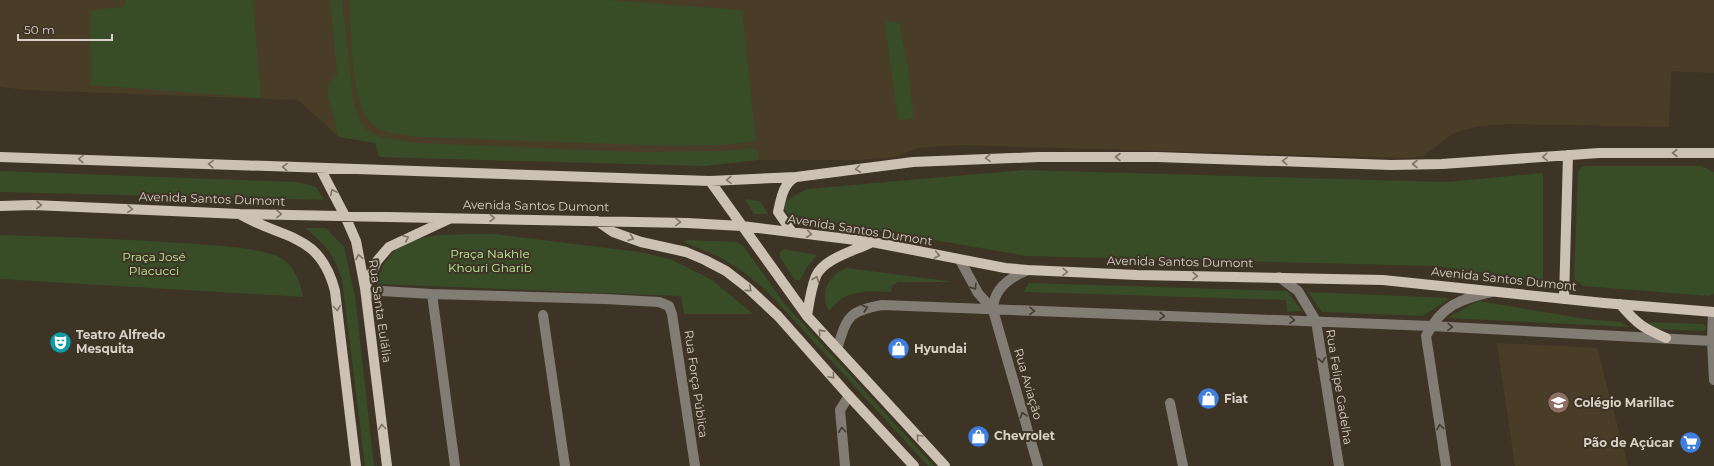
<svg xmlns="http://www.w3.org/2000/svg" width="1714" height="466" font-family="Montserrat,sans-serif">
<style>
.built{fill:#4a3d28}
.green{fill:#374c27}
.lines{fill:none;stroke-linecap:round;stroke-linejoin:round}
.minor{stroke:#817c74;stroke-width:10}
.major{stroke:#ccc1b2;stroke-width:10}
.oneway{stroke:#7e7364}
.oneway2{stroke:#453b2d}
.labels{text-anchor:middle;stroke-width:4;stroke-linejoin:round;paint-order:stroke}
.street-label{font-size:12px;fill:#d7d1c8;stroke:#3e3425}
.park-label{font-size:12px;fill:#bfef9c;stroke:#3e3425}
.poi-label{font-size:12px;font-weight:bold;fill:#d7d1c8;stroke:#3e3425;text-anchor:start}
</style>
<rect width="100%" height="100%" fill="#3e3425"/>
<!-- built -->
<path class="built" d="M 0,0 L 1714,0 L 1714,73 L 1671,71 L 1669,127 L 1507,124 L 1479,126 L 1454,133 L 1423,156 L 1409,158 L 959,145 L 917,148 L 896,157 L 856,160 L 758,160 L 704,166 L 379,157 L 376,143 L 339,137 L 298,100 L 29,90 L 0,87 Z
M 1497,343 L 1597,348 L 1628,466 L 1515,466 Z"/>
<!-- green -->
<path class="green" d="M 126,0 L 253,0 L 261,98 L 91,85 L 90,12 L 98,9 L 123,7 Z
M 330,0 L 342,0 L 354,104 L 360,120 L 366,129 L 380,137 L 417,143 L 638,152 L 722,151 L 753,148 L 758,151 L 758,160 L 704,166 L 379,157 L 375,143 L 339,137 L 328,97 L 328,84 L 337,75 Z
M 349,0 L 608,0 L 742,10 L 756,141 L 721,145 L 668,146 L 419,137 C 402,135 382,134 370,122 C 351,104 351,28 349,0 Z
M 884,20 L 899,23 L 907,62 L 914,118 L 905,120 L 899,119 L 897,112 Z
M 1587,166 L 1701,166 L 1714,172 L 1714,294 L 1709,296 L 1583,286 L 1574,279 L 1578,172 L 1581,167 Z
M 1023,170 L 1446,182 L 1543,173 L 1543,282 L 1436,266 L 1026,256 L 789,215 L 784,208 L 787,200 L 807,189 Z
M 0,171 L 298,182 L 316,187 L 324,200 L 0,192 Z
M 745,199 L 760,201 L 768,214 L 754,214 Z
M 305,228 L 326,228 L 344,247 L 355,296 L 374,466 L 365,466 L 342,279 C 333,253 326,245 305,228 Z
M 494,234 L 640,252 L 670,259 L 712,280 L 753,314 L 684,314 L 681,296 L 378,284 L 377,279 C 382,267 387,257 397,248 C 415,232 469,234 494,234 Z
M 0,235 C 65,237 130,239 195,244 C 220,246 253,247 277,256 C 294,263 300,281 303,297 L 0,279 Z
M 687,240 L 737,242 L 744,247 L 784,303 L 934,466 L 928,466 L 767,291 L 742,271 L 718,256 L 683,242 Z
M 784,249 L 817,255 L 807,267 L 800,280 L 795,280 L 780,257 L 780,252 Z
M 847,268 L 947,281 L 948,282 L 898,282 L 892,286 L 891,292 C 865,291 846,289 829,311 C 819,293 828,274 847,268 Z
M 1029,283 L 1287,291 L 1302,311 L 1287,312 L 1286,300 L 1023,292 Z
M 1308,292 L 1450,298 L 1423,316 L 1322,312 Z
M 1478,301 L 1585,319 L 1621,322 L 1629,327 L 1447,318 Z
M 1646,322 L 1704,324 L 1706,327 L 1704,331 L 1655,329 Z"/>
<g class="lines">
<!-- minor -->
<path class="minor" d="M 960,260 L 978,293 L 993,310
M 1028,270 C 1010,277 993,289 993,310 L 1038,466
M 1279,277 L 1298,291 L 1316,321 L 1339,466
M 432,294 L 455,466
M 366,295 L 381,291 L 432,294 L 605,299 L 659,302 L 669,306 L 672,314 L 695,466
M 1713,312 L 1712,341 L 1714,380
M 543,315 L 565,466
M 837,349 C 847,318 847,311 882,305 L 1431,326 L 1712,341
M 1170,403 L 1183,466
M 845,466 L 840,410 L 849,396
M 1446,466 L 1426,336 C 1441,306 1460,299 1491,292"/>
<!-- major -->
<path class="major" d="M 0,157 L 710,181 L 796,177 L 913,162 L 1038,157 L 1157,157 L 1391,165 L 1442,164 L 1599,153 L 1714,153
M 320,168 L 345,216 L 356,241 L 365,288 L 387,466
M 710,181 L 807,316 L 945,466
M 0,206 L 33,205 L 240,214 L 687,223 L 742,226 L 872,242 L 1005,268 L 1028,270 L 1137,275 L 1383,280 L 1604,303 L 1714,312
M 241,215 C 285,240 320,233 335,291 L 356,466
M 597,221 L 613,232 L 641,242 L 686,252 L 705,260 L 726,271 L 748,288 L 778,316 L 849,396 L 914,466
M 792,232 L 778,212 C 781,199 783,183 796,177
M 365,288 L 377,261 L 389,247 L 449,219
M 1564,299 L 1568,155
M 1620,304 C 1637,324 1643,328 1666,338
M 807,316 C 809,303 811,288 816,276 C 824,258 855,251 872,242"/>
</g>
<!-- one-way arrows -->
<defs><path id="oneway-chevron" d="M-2-3.5L2.5 0L-2 3.5" fill="none" stroke-width="1.6" stroke-linecap="round" stroke-linejoin="round"/></defs>
<g class="oneway">
<use href="#oneway-chevron" transform="translate(1675 153) rotate(-180)"/>
<use href="#oneway-chevron" transform="translate(1118 157) rotate(-180)"/>
<use href="#oneway-chevron" transform="translate(1545 157) rotate(176)"/>
<use href="#oneway-chevron" transform="translate(988 158) rotate(178)"/>
<use href="#oneway-chevron" transform="translate(81 159) rotate(-178)"/>
<use href="#oneway-chevron" transform="translate(1285 161) rotate(-178)"/>
<use href="#oneway-chevron" transform="translate(211 164) rotate(-177)"/>
<use href="#oneway-chevron" transform="translate(1415 164) rotate(180)"/>
<use href="#oneway-chevron" transform="translate(285 167) rotate(-178)"/>
<use href="#oneway-chevron" transform="translate(858 169) rotate(173)"/>
<use href="#oneway-chevron" transform="translate(729 180) rotate(178)"/>
<use href="#oneway-chevron" transform="translate(333 192) rotate(-118)"/>
<use href="#oneway-chevron" transform="translate(39 205) rotate(2)"/>
<use href="#oneway-chevron" transform="translate(130 209) rotate(3)"/>
<use href="#oneway-chevron" transform="translate(279 214) rotate(1)"/>
<use href="#oneway-chevron" transform="translate(492 218) rotate(1)"/>
<use href="#oneway-chevron" transform="translate(678 222) rotate(1)"/>
<use href="#oneway-chevron" transform="translate(809 234) rotate(8)"/>
<use href="#oneway-chevron" transform="translate(406 238) rotate(-25)"/>
<use href="#oneway-chevron" transform="translate(631 238) rotate(20)"/>
<use href="#oneway-chevron" transform="translate(937 255) rotate(11)"/>
<use href="#oneway-chevron" transform="translate(359 257) rotate(-101)"/>
<use href="#oneway-chevron" transform="translate(1065 272) rotate(3)"/>
<use href="#oneway-chevron" transform="translate(1195 276) rotate(1)"/>
<use href="#oneway-chevron" transform="translate(816 279) rotate(-68)"/>
<use href="#oneway-chevron" transform="translate(749 289) rotate(41)"/>
<use href="#oneway-chevron" transform="translate(337 308) rotate(83)"/>
<use href="#oneway-chevron" transform="translate(821 332) rotate(-132)"/>
<use href="#oneway-chevron" transform="translate(832 376) rotate(49)"/>
<use href="#oneway-chevron" transform="translate(382 427) rotate(-97)"/>
<use href="#oneway-chevron" transform="translate(919 437) rotate(-133)"/>
</g>
<g class="oneway2">
<use href="#oneway-chevron" transform="translate(974 287) rotate(58)"/>
<use href="#oneway-chevron" transform="translate(865 308) rotate(-17)"/>
<use href="#oneway-chevron" transform="translate(1032 311) rotate(2)"/>
<use href="#oneway-chevron" transform="translate(1162 316) rotate(2)"/>
<use href="#oneway-chevron" transform="translate(1292 320) rotate(2)"/>
<use href="#oneway-chevron" transform="translate(1450 327) rotate(3)"/>
<use href="#oneway-chevron" transform="translate(1322 360) rotate(81)"/>
<use href="#oneway-chevron" transform="translate(1023 415) rotate(-107)"/>
<use href="#oneway-chevron" transform="translate(1440 427) rotate(-99)"/>
<use href="#oneway-chevron" transform="translate(842 430) rotate(-95)"/>
</g>
<!-- icons -->
<defs>
<symbol id="theatre-disc" viewBox="-11 -11 22 22"><circle r="9.5" fill="#0f9aa8" stroke="#3e3425"/><path d="M-5-5.5Q0-4 5-5.5V0Q5 5 0 6Q-5 5-5 0ZM-3.3-2.5H-1v1.5H-3.3ZM1-2.5H3.3v1.5H1ZM-2.8 1Q0 5.5 2.8 1Z" fill="#fff"/></symbol>
<symbol id="shop-disc" viewBox="-11 -11 22 22"><circle r="9.5" fill="#3f7fe0" stroke="#3e3425"/><path d="M-5-2.5h2.3a2.7 3.5 0 0 1 5.4 0H5L5.5 6h-11ZM-1.5-2.5h3a1.5 2.3 0 0 0-3 0Z" fill="#fff"/></symbol>
<symbol id="school-disc" viewBox="-11 -11 22 22"><circle r="9.5" fill="#8d6e63" stroke="#3e3425"/><path d="M0-5L7-2L0 1L-7-2ZM-4 1L0 2.5L4 1V4Q0 6-4 4Z" fill="#fff"/></symbol>
<symbol id="supermarket-disc" viewBox="-11 -11 22 22"><circle r="9.5" fill="#3f7fe0" stroke="#3e3425"/><path d="M-6-5.5h2.5l.6 2H6L4.5 2H-2.5L-4.4-4H-6ZM-1.5 3.2a1.3 1.3 0 1 0 .1 0ZM3 3.2a1.3 1.3 0 1 0 .1 0Z" fill="#fff"/></symbol>
</defs>
<g fill-rule="evenodd">
<use href="#theatre-disc" x="48" y="330" width="25" height="25"/>
<use href="#shop-disc" x="886" y="336" width="25" height="25"/>
<use href="#shop-disc" x="1196" y="386" width="25" height="25"/>
<use href="#school-disc" x="1546" y="390" width="25" height="25"/>
<use href="#shop-disc" x="966" y="424" width="25" height="25"/>
<use href="#supermarket-disc" x="1678" y="430" width="25" height="25"/>
</g>
<g class="labels">
<!-- street labels -->
<g class="street-label">
<text transform="translate(212 199) rotate(2)" y="4">Avenida Santos Dumont</text>
<text transform="translate(536 206) rotate(1)" y="4">Avenida Santos Dumont</text>
<text transform="translate(860 230) rotate(9)" y="4">Avenida Santos Dumont</text>
<text transform="translate(1180 262) rotate(1)" y="4">Avenida Santos Dumont</text>
<text transform="translate(1504 279) rotate(6)" y="4">Avenida Santos Dumont</text>
<text transform="translate(380 311) rotate(82)" y="4">Rua Santa Eulália</text>
<text transform="translate(696 384) rotate(82)" y="4">Rua Força Pública</text>
<text transform="translate(1028 384) rotate(74)" y="4">Rua Aviação</text>
<text transform="translate(1339 387) rotate(81)" y="4">Rua Felipe Gadelha</text>
</g>
<!-- park labels -->
<g class="park-label">
<text x="490" y="258">Praça Nakhle<tspan x="490" dy="14">Khouri Gharib</tspan></text>
<text x="154" y="261">Praça José<tspan x="154" dy="14">Placucci</tspan></text>
</g>
<!-- poi labels -->
<g class="poi-label">
<text x="76" y="339">Teatro Alfredo<tspan x="76" dy="14">Mesquita</tspan></text>
<text x="914" y="353">Hyundai</text>
<text x="1224" y="403">Fiat</text>
<text x="1574" y="407">Colégio Marillac</text>
<text x="994" y="440">Chevrolet</text>
<text x="1674" y="447" text-anchor="end">Pão de Açúcar</text>
</g>
</g>
<!-- scale -->
<path d="M18 34v6h94v-6" fill="none" stroke="#d7d1c8" stroke-width="2"/>
<text x="24" y="34" font-size="12" fill="#d7d1c8" stroke="#3e3425" stroke-width="3" paint-order="stroke">50 m</text>
</svg>
